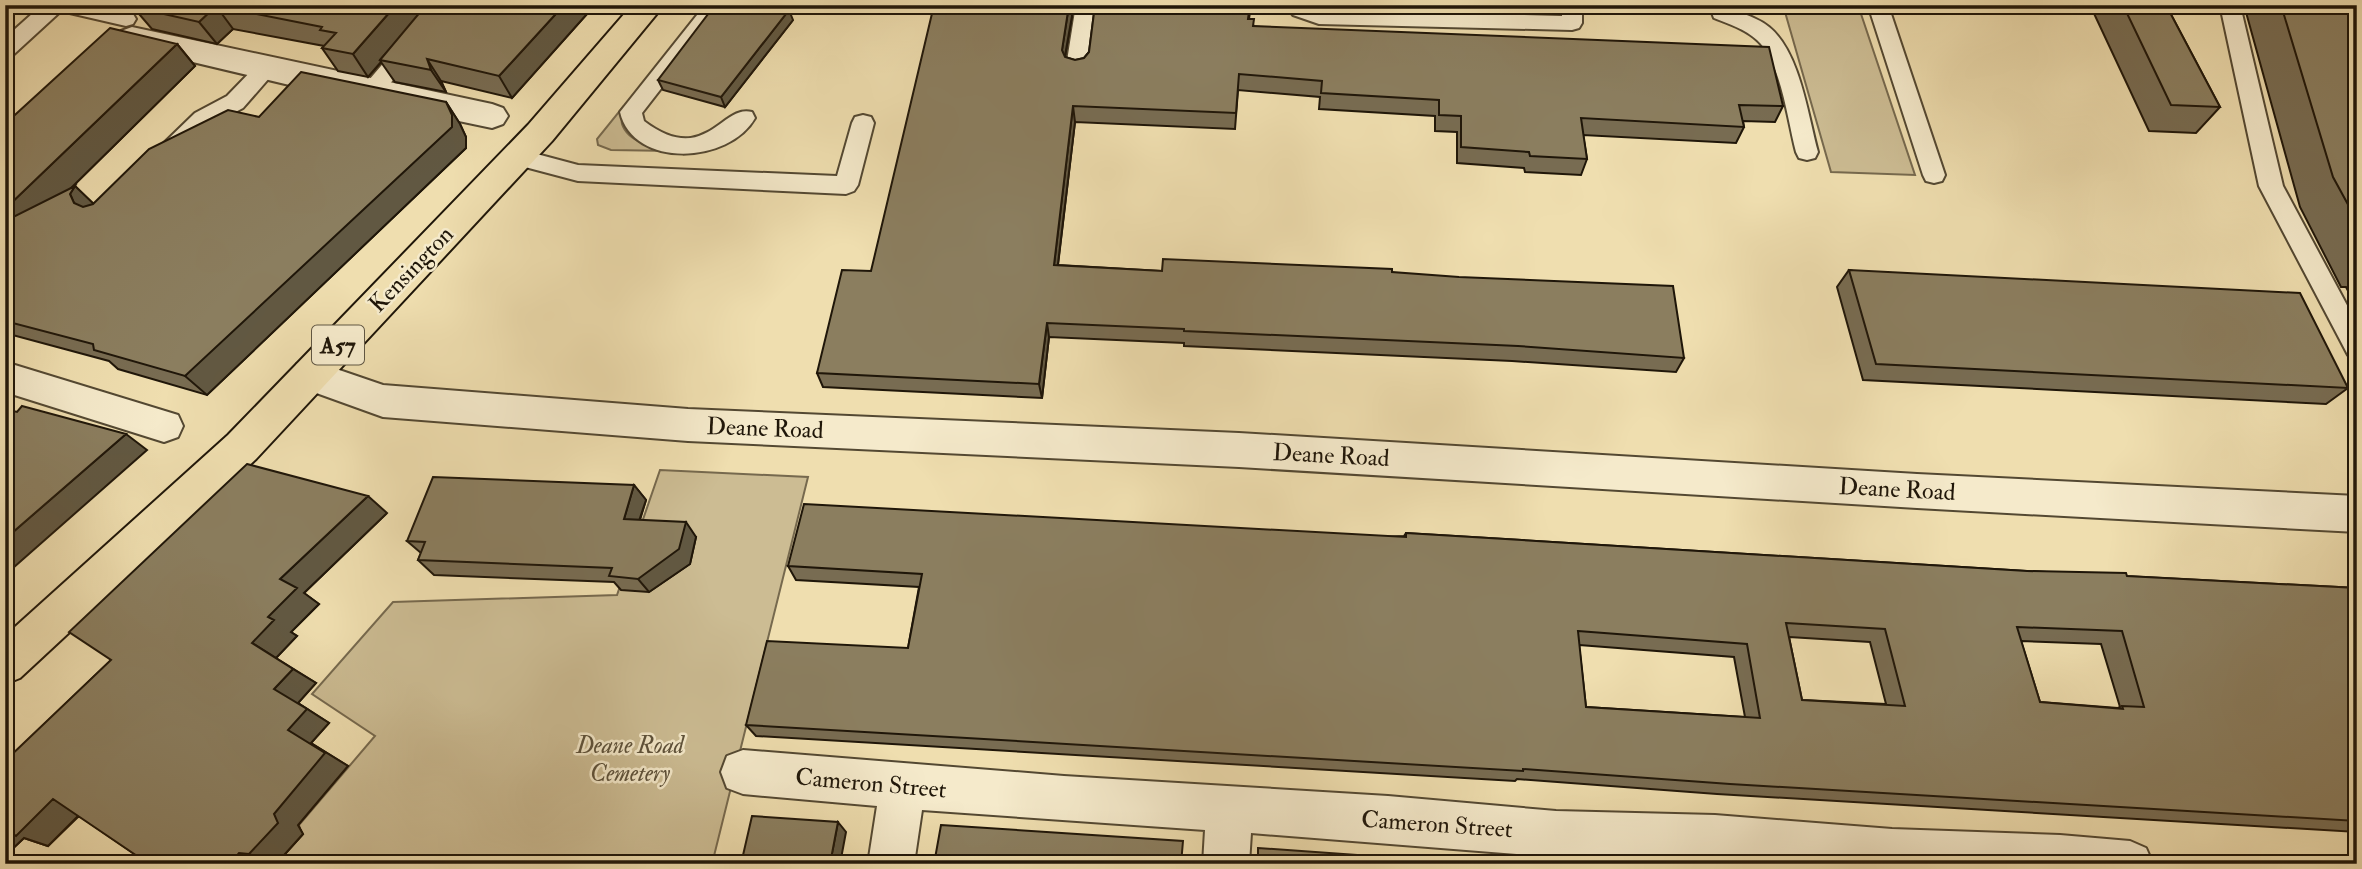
<svg xmlns="http://www.w3.org/2000/svg" width="2362" height="869" font-family="'IM FELL Double Pica',serif">
<style>
.green{fill:#ccbc93;stroke:#76694e;stroke-width:2}
.lines{fill:none;stroke-linecap:round;stroke-linejoin:round}
.service-casing{stroke:#534832;stroke-width:4}
.minor-casing{stroke:#534832;stroke-width:4}
.primary-casing{stroke:#1f1609;stroke-width:4}
.service{fill:#f5eacb;fill-rule:evenodd}
.minor{fill:#f5eacb;fill-rule:evenodd}
.primary{fill:#efdeaf;fill-rule:evenodd}
.wall{fill:#786c52;stroke:#1f1609;stroke-width:2;fill-rule:evenodd}
.shaded-wall{fill:#615842;stroke:#1f1609;stroke-width:2}
.building{fill:#8b7e5f;stroke:#1f1609;stroke-width:2;fill-rule:evenodd}
.labels{text-anchor:middle;stroke-width:5;stroke-linejoin:round;paint-order:stroke}
.shield{fill:#f5eacb;stroke:#5f5643;stroke-width:2}
.shield-label{font-size:23px;font-weight:bold;fill:#1f1609}
.street-label{font-size:24px;fill:#1f1609;stroke:#f5eacb}
.park-label{font-size:24px;font-style:italic;fill:#5c5039;stroke:#f5eacb}
</style>
<rect width="100%" height="100%" fill="#efdeaf"/>
<filter id="stains"><feTurbulence type="fractalNoise" baseFrequency=".00286" numOctaves="4"/><feColorMatrix values="0 0 0 0 .2 0 0 0 0 .09 0 0 0 0 .02 0 0 0 .5 -.17"/></filter>
<radialGradient id="worn" r=".72"><stop offset=".6" stop-color="#630" stop-opacity="0"/><stop offset="1" stop-color="#630" stop-opacity=".3"/></radialGradient>
<!-- green -->
<path class="green" d="M 1783,5 L 1858,5 L 1915,175 L 1831,172 Z
M 622,108 C 622,112 621,119 622,124 C 628,143 656,148 672,151 L 611,150 L 598,145 L 597,139 Z
M 660,470 L 808,477 L 712,864 L 276,864 L 302,835 L 299,825 L 375,736 L 312,694 L 393,602 L 617,595 Z"/>
<g class="lines">
<defs>
<path id="service" d="M 42,5 L 96,5 L 133,14 L 136,19 L 133,24 L 126,26 L 61,11 L 13,55 L 5,57 L 5,38 Z
M 433,5 L 455,5 L 379,97 L 371,100 L 363,97 L 360,92 L 363,87 Z
M 705,5 L 726,5 L 642,113 L 644,121 C 706,168 722,103 752,112 L 755,118 C 729,164 633,169 620,112 Z
M 1073,5 L 1093,5 L 1095,11 L 1088,67 L 1085,72 L 1077,74 L 1069,72 L 1066,67 L 1075,11 Z
M 1285,5 L 1308,5 L 1321,10 L 1562,16 L 1562,5 L 1582,5 L 1582,23 L 1579,28 L 1572,30 L 1319,24 L 1293,15 Z
M 1709,5 L 1729,5 L 1730,9 C 1744,14 1758,18 1769,27 C 1800,52 1808,116 1818,152 L 1815,158 L 1807,160 L 1799,158 L 1796,152 C 1788,122 1781,61 1757,40 C 1745,29 1729,24 1714,18 Z
M 1868,5 L 1888,5 L 1945,175 L 1942,181 L 1934,183 L 1926,181 L 1923,175 Z
M 2220,5 L 2240,5 L 2283,186 L 2357,324 L 2357,358 L 2348,355 L 2259,186 Z
M 266,61 L 274,64 L 277,69 L 243,108 L 211,125 L 179,156 L 171,158 L 163,156 L 160,150 L 163,144 L 195,113 L 227,96 L 258,64 Z
M 863,115 L 871,117 L 874,123 L 858,185 L 854,191 L 846,194 L 578,181 L 510,163 L 507,157 L 510,151 L 518,149 L 578,165 L 837,176 L 852,123 L 855,117 Z"/>
<path id="minor" d="M 132,27 L 492,104 L 503,108 L 508,116 L 503,124 L 492,128 L 302,88 L 121,45 L 116,38 L 121,31 Z
M 310,360 L 383,385 L 688,409 L 1239,433 L 1917,474 L 2357,496 L 2357,532 L 1917,508 L 1239,467 L 688,441 L 383,417 L 297,386 L 291,375 L 297,364 Z
M 5,362 L 178,415 L 183,426 L 178,437 L 164,442 L 5,392 Z
M 743,750 L 1064,776 L 1388,796 L 1556,811 L 1715,815 L 1892,829 L 2060,835 L 2130,841 L 2146,848 L 2153,864 L 1749,864 L 1556,857 L 1251,833 L 1249,864 L 1203,864 L 1205,830 L 922,810 L 914,864 L 868,864 L 877,806 L 743,794 L 727,788 L 721,772 L 727,756 Z"/>
<path id="primary" d="M 632,5 L 664,5 L 552,141 L 256,459 L 20,678 L 5,684 L 5,636 L 228,435 L 528,125 Z"/>
</defs>
<!-- service casing -->
<use href="#service" class="service-casing"/>
<!-- minor casing -->
<use href="#minor" class="minor-casing"/>
<!-- primary casing -->
<use href="#primary" class="primary-casing"/>
<!-- service -->
<use href="#service" class="service"/>
<!-- minor -->
<use href="#minor" class="minor"/>
<!-- primary -->
<use href="#primary" class="primary"/>
</g>
<!-- wall -->
<path class="wall" d="M 595,5 L 512,98 L 441,81 L 446,92 L 395,82 L 381,62 L 368,77 L 338,71 L 322,48 L 324,46 L 233,29 L 217,44 L 152,29 L 133,7 Z
M 1095,5 L 1251,5 L 1249,19 L 1254,26 L 1783,106 L 1775,122 L 1743,121 L 1744,127 L 1736,143 L 1583,135 L 1587,159 L 1581,175 L 1525,172 L 1524,168 L 1457,163 L 1457,132 L 1435,131 L 1435,116 L 1319,109 L 1320,97 L 1238,90 L 1235,129 L 1075,122 L 1058,265 L 1162,271 L 1392,272 L 1684,358 L 1676,372 L 1512,361 L 1184,346 L 1184,343 L 1049,337 L 1042,398 L 823,387 L 817,373 L 871,271 L 1072,16 L 1065,57 L 1075,60 L 1084,58 L 1089,52 Z
M 2090,5 L 2166,5 L 2220,107 L 2196,133 L 2149,131 Z
M 2244,5 L 2357,5 L 2357,308 L 2346,287 L 2341,287 L 2300,207 Z
M 793,20 L 725,107 L 663,90 L 658,80 Z
M 177,44 L 195,66 L 71,188 L 75,186 L 93,204 L 259,117 L 446,102 L 460,124 L 466,137 L 466,148 L 207,395 L 118,369 L 109,361 L 5,333 L 5,124 Z
M 1849,270 L 2348,388 L 2326,404 L 1863,380 L 1837,287 Z
M 634,485 L 646,500 L 640,520 L 696,537 L 690,564 L 649,592 L 621,590 L 614,582 L 434,575 L 418,560 L 421,553 L 407,541 Z
M 387,513 L 304,593 L 319,604 L 291,632 L 297,636 L 276,658 L 316,683 L 298,703 L 329,723 L 311,743 L 348,766 L 298,825 L 303,834 L 276,864 L 149,864 L 79,816 L 48,846 L 24,838 L 5,856 L 5,755 L 9,758 L 111,660 Z
M 1406,533 L 2027,571 L 2357,588 L 2357,832 L 1717,794 L 1517,779 L 1515,781 L 756,736 L 746,725 L 908,648 L 919,587 L 796,580 L 788,566 L 1404,536 ZM 1789,637 L 1870,642 L 1886,704 L 1802,700 ZM 2021,641 L 2101,644 L 2120,707 L 2118,708 L 2040,702 ZM 1579,645 L 1734,657 L 1745,717 L 1586,707 Z"/>
<!-- shaded-wall -->
<path class="shaded-wall" d="M 5,5 L 12,5 L 5,12 Z
M 396,5 L 429,5 L 380,60 L 381,62 L 368,77 L 353,54 Z
M 564,5 L 595,5 L 512,98 L 499,76 Z
M 1069,5 L 1071,5 L 1072,16 L 1063,67 L 1062,50 Z
M 216,6 L 233,29 L 217,44 L 199,22 Z
M 789,10 L 793,20 L 725,107 L 721,97 Z
M 177,44 L 195,66 L 5,253 L 5,209 Z
M 427,59 L 441,81 L 446,92 L 431,70 Z
M 446,102 L 460,124 L 466,137 L 466,148 L 207,395 L 185,376 Z
M 1073,106 L 1075,122 L 1056,280 L 1054,265 Z
M 75,186 L 97,207 L 92,215 L 74,203 L 70,194 Z
M 1047,323 L 1049,337 L 1042,398 L 1039,384 Z
M 126,434 L 147,450 L 5,575 L 5,539 Z
M 634,485 L 646,500 L 635,533 L 624,519 Z
M 368,496 L 387,513 L 304,593 L 319,604 L 291,632 L 297,636 L 276,658 L 252,643 L 268,617 L 280,579 Z
M 686,522 L 696,537 L 690,564 L 649,592 L 638,579 Z
M 293,669 L 316,683 L 298,703 L 329,723 L 311,743 L 348,766 L 298,825 L 303,834 L 276,864 L 273,864 L 249,854 L 288,730 L 274,689 Z
M 53,799 L 84,810 L 48,846 L 24,838 L 5,856 L 5,825 Z
M 838,822 L 846,832 L 840,864 L 830,864 Z
M 239,853 L 266,863 L 230,864 Z"/>
<!-- building -->
<path class="building" d="M 134,5 L 396,5 L 353,54 L 322,48 L 336,33 L 320,30 L 322,27 L 216,6 L 199,22 L 133,7 Z
M 426,5 L 564,5 L 499,76 L 427,59 L 431,70 L 380,60 Z
M 715,5 L 771,5 L 789,10 L 721,97 L 658,80 Z
M 934,5 L 1069,5 L 1062,50 L 1065,57 L 1075,60 L 1084,58 L 1089,52 L 1095,5 L 1250,5 L 1248,19 L 1254,19 L 1253,26 L 1769,47 L 1783,106 L 1739,105 L 1744,127 L 1581,118 L 1587,159 L 1530,156 L 1529,152 L 1461,147 L 1461,116 L 1439,115 L 1439,100 L 1321,93 L 1322,81 L 1239,74 L 1236,113 L 1073,106 L 1054,265 L 1162,271 L 1163,259 L 1392,269 L 1392,272 L 1459,277 L 1673,286 L 1684,358 L 1518,346 L 1184,331 L 1184,329 L 1047,323 L 1039,384 L 817,373 L 842,270 L 871,271 Z
M 2123,5 L 2166,5 L 2220,107 L 2171,105 Z
M 2281,5 L 2357,5 L 2357,221 L 2333,177 Z
M 110,28 L 177,44 L 5,209 L 5,124 Z
M 301,72 L 446,102 L 452,115 L 452,127 L 185,376 L 94,350 L 93,344 L 5,321 L 5,221 L 75,186 L 70,194 L 74,203 L 83,207 L 93,204 L 149,149 L 228,110 L 259,117 Z
M 1849,270 L 2300,293 L 2348,388 L 1876,364 Z
M 22,406 L 126,434 L 5,539 L 5,409 L 17,412 Z
M 247,464 L 368,496 L 280,579 L 297,588 L 268,617 L 274,620 L 252,643 L 293,669 L 274,689 L 307,709 L 288,730 L 325,753 L 274,814 L 278,823 L 249,854 L 239,853 L 230,864 L 149,864 L 53,799 L 16,836 L 5,828 L 5,761 L 111,660 L 69,632 Z
M 433,477 L 634,485 L 624,519 L 686,522 L 679,549 L 638,579 L 609,576 L 612,568 L 418,560 L 425,542 L 407,541 Z
M 804,504 L 1406,537 L 1406,533 L 2027,571 L 2126,573 L 2127,576 L 2357,588 L 2357,821 L 1730,784 L 1523,769 L 1523,771 L 746,725 L 767,641 L 908,648 L 922,574 L 788,566 ZM 1786,623 L 1885,629 L 1905,706 L 1802,700 ZM 2017,627 L 2122,631 L 2144,707 L 2122,706 L 2123,709 L 2040,702 ZM 1578,631 L 1747,644 L 1760,718 L 1586,707 Z
M 752,816 L 838,822 L 830,864 L 741,864 Z
M 941,825 L 1183,841 L 1181,864 L 934,864 Z
M 1258,848 L 1483,864 L 1258,864 Z"/>
<g class="labels">
<!-- shield labels -->
<rect class="shield" x="312" y="325.5" width="52" height="39" rx="5"/>
<g class="shield-label">
<text x="338" y="353">A57</text>
</g>
<!-- street labels -->
<g class="street-label">
<text transform="translate(411 269) rotate(-46)" y="8">Kensington</text>
<text transform="translate(765 428) rotate(2)" y="8">Deane Road</text>
<text transform="translate(1331 455) rotate(3)" y="8">Deane Road</text>
<text transform="translate(1897 489) rotate(3)" y="8">Deane Road</text>
<text transform="translate(871 783) rotate(5)" y="8">Cameron Street</text>
<text transform="translate(1437 824) rotate(4)" y="8">Cameron Street</text>
</g>
<!-- park labels -->
<g class="park-label">
<text x="630" y="753">Deane Road<tspan x="630" dy="28">Cemetery</tspan></text>
</g>
</g>
<!-- margin -->
<rect width="2362" height="869" fill="none" stroke="#efdeaf" stroke-width="28"/>
<rect x="7" y="7" width="2348" height="855" fill="none" stroke="#1f1609" stroke-width="3.5"/>
<rect x="14" y="14" width="2334" height="841" fill="none" stroke="#1f1609" stroke-width="2"/>
<rect width="100%" height="100%" filter="url(#stains)"/>
<rect width="100%" height="100%" fill="url(#worn)"/>
</svg>
